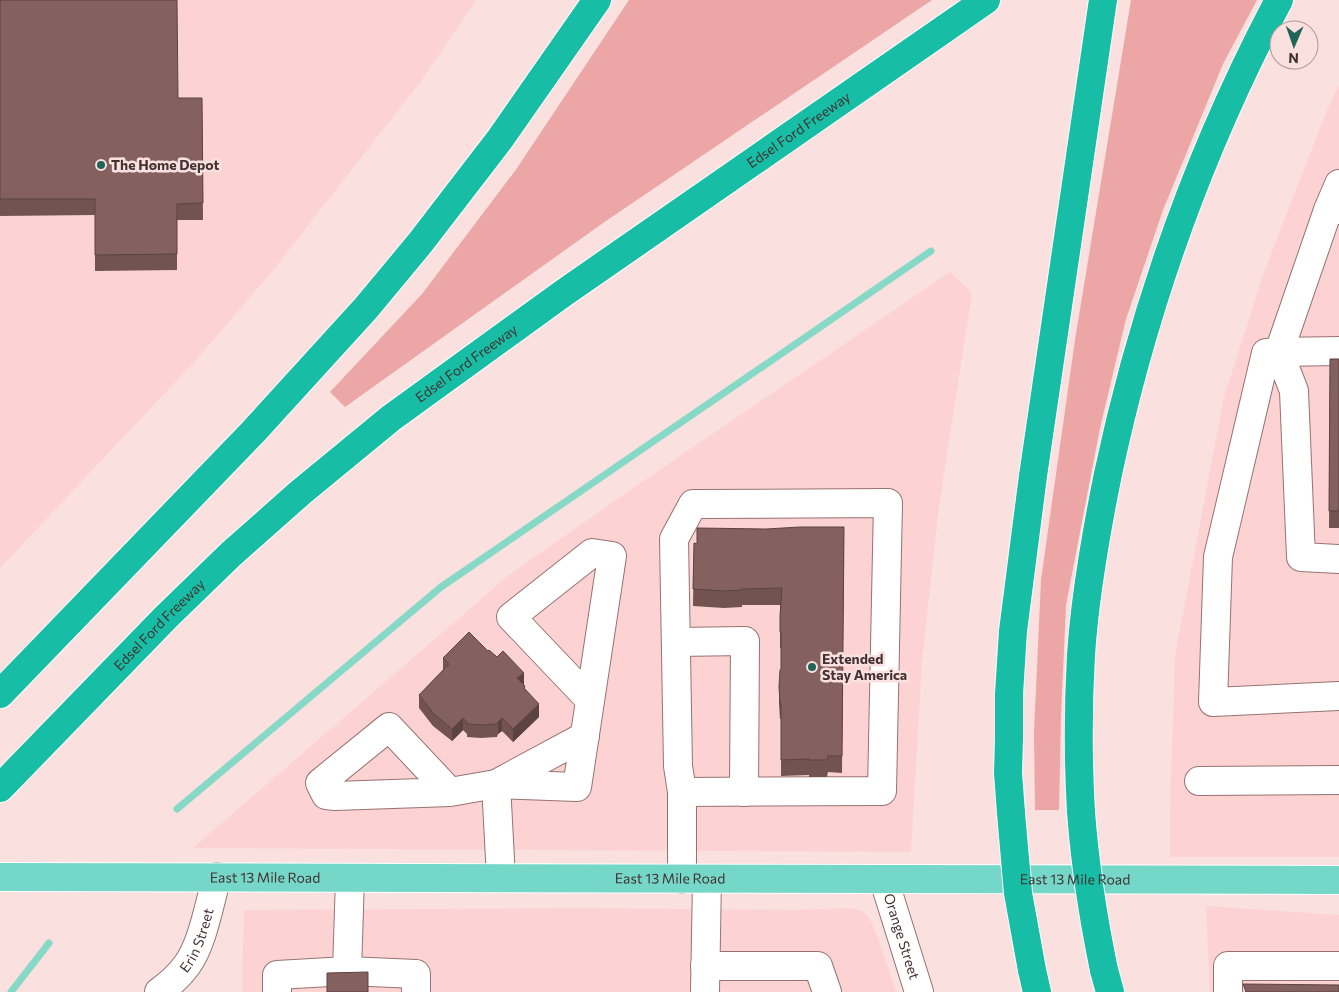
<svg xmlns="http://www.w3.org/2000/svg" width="1339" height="992" font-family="Commissioner,sans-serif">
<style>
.built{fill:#fcd3d2}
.green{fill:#eba6a5}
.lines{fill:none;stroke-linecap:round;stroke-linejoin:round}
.stream{stroke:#86d9c6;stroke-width:7}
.minor-casing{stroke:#977271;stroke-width:30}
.major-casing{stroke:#fff;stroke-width:30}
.highway-casing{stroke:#fff;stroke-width:30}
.minor{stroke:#fff;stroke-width:28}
.major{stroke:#74d7c8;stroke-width:28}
.highway{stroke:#17bda4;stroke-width:28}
.highway-bridge-casing{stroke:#fff;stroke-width:30;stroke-linecap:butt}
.highway-bridge{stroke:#17bda4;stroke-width:28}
.wall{fill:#725352}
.shaded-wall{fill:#5c4342}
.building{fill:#84605f;stroke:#5c4342}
.poi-dot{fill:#1f6558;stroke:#fae0df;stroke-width:2}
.labels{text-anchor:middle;stroke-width:5;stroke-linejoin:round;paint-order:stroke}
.street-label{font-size:14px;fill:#433232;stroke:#fae0df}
.poi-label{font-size:14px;font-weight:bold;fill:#433232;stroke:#fae0df;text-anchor:start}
</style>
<rect width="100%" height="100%" fill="#fae0df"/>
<!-- built -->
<path class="built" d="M 0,0 L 476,0 L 421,81 L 274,269 L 197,359 L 0,568 Z
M 1339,85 L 1339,857 L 1170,857 L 1170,810 L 1175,656 L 1224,397 L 1264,272 L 1327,110 Z
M 950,272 L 972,293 L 939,506 L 922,661 L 911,852 L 193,848 L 509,575 L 639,484 Z
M 1206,906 L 1339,915 L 1339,992 L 1210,992 Z
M 581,908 L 797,910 L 850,908 L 863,911 L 871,921 L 881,946 L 896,992 L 242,992 L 244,910 Z"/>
<!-- green -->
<path class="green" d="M 629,0 L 932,0 L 603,223 L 345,407 L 330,392 L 422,294 L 515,171 Z
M 1131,0 L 1257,0 L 1223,64 L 1163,210 L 1126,319 L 1100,428 L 1066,605 L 1061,716 L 1059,810 L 1035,810 L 1034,732 L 1041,580 L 1075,340 Z"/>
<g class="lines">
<!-- stream -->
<path class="stream" d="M 177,809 L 441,587 L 931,251
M 11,992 L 49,943"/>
<defs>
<g id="minor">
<path d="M 1339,184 L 1328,210 L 1339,210"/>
<path d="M 1328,210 L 1279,352 L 1339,351"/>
<path d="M 1339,559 L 1301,557 L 1294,391 L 1279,352 L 1266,353 L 1218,557 L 1213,702 L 1339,696"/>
<path d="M 676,642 L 745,641 L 744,792"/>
<path d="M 1199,781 L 1339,780"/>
<path d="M 450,792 L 389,727 L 320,783 L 326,795 L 335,796 L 450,792 L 496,784 L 585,736"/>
<path d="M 682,792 L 882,791 L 888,503 L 693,504 L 674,539 L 678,766 L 682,792 L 682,879"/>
<path d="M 501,878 L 496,784 L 577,787 L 612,556 L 592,553 L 511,617 L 590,700"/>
<path id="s1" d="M 884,880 L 919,992"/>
<path d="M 705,966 L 818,966 L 827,992"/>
<path d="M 347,971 L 350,878"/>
<path id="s2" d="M 159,992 C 170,984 179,976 187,965 C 203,943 209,904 217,877"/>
<path d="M 277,992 L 277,975 L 347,971 L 416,974 L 416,992"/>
<path d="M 705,992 L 707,879"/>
<path d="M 1228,992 L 1228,966 L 1339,966"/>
</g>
<g id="major">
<path id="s3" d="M 0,877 L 1339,880"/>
</g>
<g id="highway">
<path d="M 0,694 L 253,432 L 366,308 L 420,243 L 500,139 L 597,0"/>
<path id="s4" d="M 0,788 L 166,617 L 231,554 L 301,492 L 391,418 L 565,292 L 986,0"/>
<path d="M 1081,812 C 1078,760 1078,707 1081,655 C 1085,594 1096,533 1108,474 C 1143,309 1200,149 1279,0"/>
<path d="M 1011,813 L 1008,773 L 1009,738 L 1009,694 L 1013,631 L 1033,476 L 1103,0"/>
<path d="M 1032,970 L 1037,992"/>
<path d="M 1104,970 L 1110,992"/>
</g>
</defs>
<!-- minor casing -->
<use href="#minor" class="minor-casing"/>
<!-- major casing -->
<use href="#major" class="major-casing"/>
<!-- highway casing -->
<use href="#highway" class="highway-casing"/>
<!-- minor -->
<use href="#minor" class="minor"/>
<!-- major -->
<use href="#major" class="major"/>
<!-- highway -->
<use href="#highway" class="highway"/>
<defs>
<path id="highway-bridge" d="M 1081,812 C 1085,865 1093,917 1104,970
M 1011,813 L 1018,893 L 1032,970"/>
</defs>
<!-- highway-bridge casing -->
<use href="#highway-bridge" class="highway-bridge-casing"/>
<!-- highway-bridge -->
<use href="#highway-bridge" class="highway-bridge"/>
</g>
<!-- wall -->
<path class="wall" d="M 0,0 L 178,98 L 202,98 L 203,220 L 177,220 L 177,270 L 95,271 L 95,215 L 0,216 Z
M 1330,359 L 1339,359 L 1339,528 L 1329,528 Z
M 844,527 L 842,773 L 828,772 L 827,777 L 809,777 L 809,775 L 781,776 L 781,719 L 780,719 L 779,704 L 779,687 L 781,669 L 781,648 L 780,648 L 780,605 L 742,605 L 742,607 L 724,608 L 693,606 L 694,543 L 697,544 L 766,529 Z
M 488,651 L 524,685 L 525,690 L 539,717 L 513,742 L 502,731 L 498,734 L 497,737 L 481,738 L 467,737 L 467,734 L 463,730 L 452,741 L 433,726 L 419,708 L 419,695 L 443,670 L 443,658 Z"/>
<!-- shaded-wall -->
<path class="shaded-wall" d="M 524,673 L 524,686 L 517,678 Z
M 539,704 L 539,717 L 513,742 L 513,729 Z
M 463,718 L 463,730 L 452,741 L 452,729 Z
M 502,718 L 502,731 L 498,734 L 498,722 Z"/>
<!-- building -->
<path class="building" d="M 0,0 L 177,0 L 178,98 L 202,98 L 203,203 L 177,204 L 177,254 L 95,255 L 95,199 L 0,199 Z
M 1330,359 L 1339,359 L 1339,511 L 1329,511 Z
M 800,527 L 844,527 L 842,756 L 828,756 L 827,760 L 809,760 L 809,759 L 781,760 L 781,703 L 780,703 L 779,687 L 780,670 L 781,669 L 781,632 L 780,632 L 780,616 L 782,588 L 742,589 L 742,590 L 724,591 L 693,589 L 694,543 L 697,544 L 697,528 L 766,529 Z
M 469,632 L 488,651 L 489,650 L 497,657 L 503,651 L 524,673 L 517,678 L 525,686 L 524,688 L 539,704 L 513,729 L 502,718 L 498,722 L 497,724 L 481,725 L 467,724 L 467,722 L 463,718 L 452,729 L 433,713 L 419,695 L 449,664 L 443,658 Z
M 368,972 L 368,992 L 327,992 L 327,973 Z
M 1243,984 L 1339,985 L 1339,992 L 1246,992 Z"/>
<!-- markers -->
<g class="poi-dot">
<circle cx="101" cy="165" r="5"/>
<circle cx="812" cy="667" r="5"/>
</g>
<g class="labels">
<!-- street labels -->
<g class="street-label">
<text dy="5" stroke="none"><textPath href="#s4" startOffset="1038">Edsel Ford Freeway</textPath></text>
<text dy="5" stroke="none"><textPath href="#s4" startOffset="632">Edsel Ford Freeway</textPath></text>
<text dy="5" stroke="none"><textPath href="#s4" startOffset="228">Edsel Ford Freeway</textPath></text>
<text dy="5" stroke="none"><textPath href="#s3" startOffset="265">East 13 Mile Road</textPath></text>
<text dy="5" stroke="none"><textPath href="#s3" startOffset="670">East 13 Mile Road</textPath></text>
<text dy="5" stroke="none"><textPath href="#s3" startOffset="1075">East 13 Mile Road</textPath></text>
<text dy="5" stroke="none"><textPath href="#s1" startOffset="59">Orange Street</textPath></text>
<text dy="5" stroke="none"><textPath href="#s2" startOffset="66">Erin Street</textPath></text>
</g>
<!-- poi labels -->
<g class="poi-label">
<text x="111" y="170">The Home Depot</text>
<text x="822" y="664">Extended<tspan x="822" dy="16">Stay America</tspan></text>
</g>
</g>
<!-- north arrow -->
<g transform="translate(1294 45) rotate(182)"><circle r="24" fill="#fae0df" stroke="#b19a9a"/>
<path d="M0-4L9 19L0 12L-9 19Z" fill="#1f6558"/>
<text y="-8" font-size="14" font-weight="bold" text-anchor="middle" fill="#433232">N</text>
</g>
</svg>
